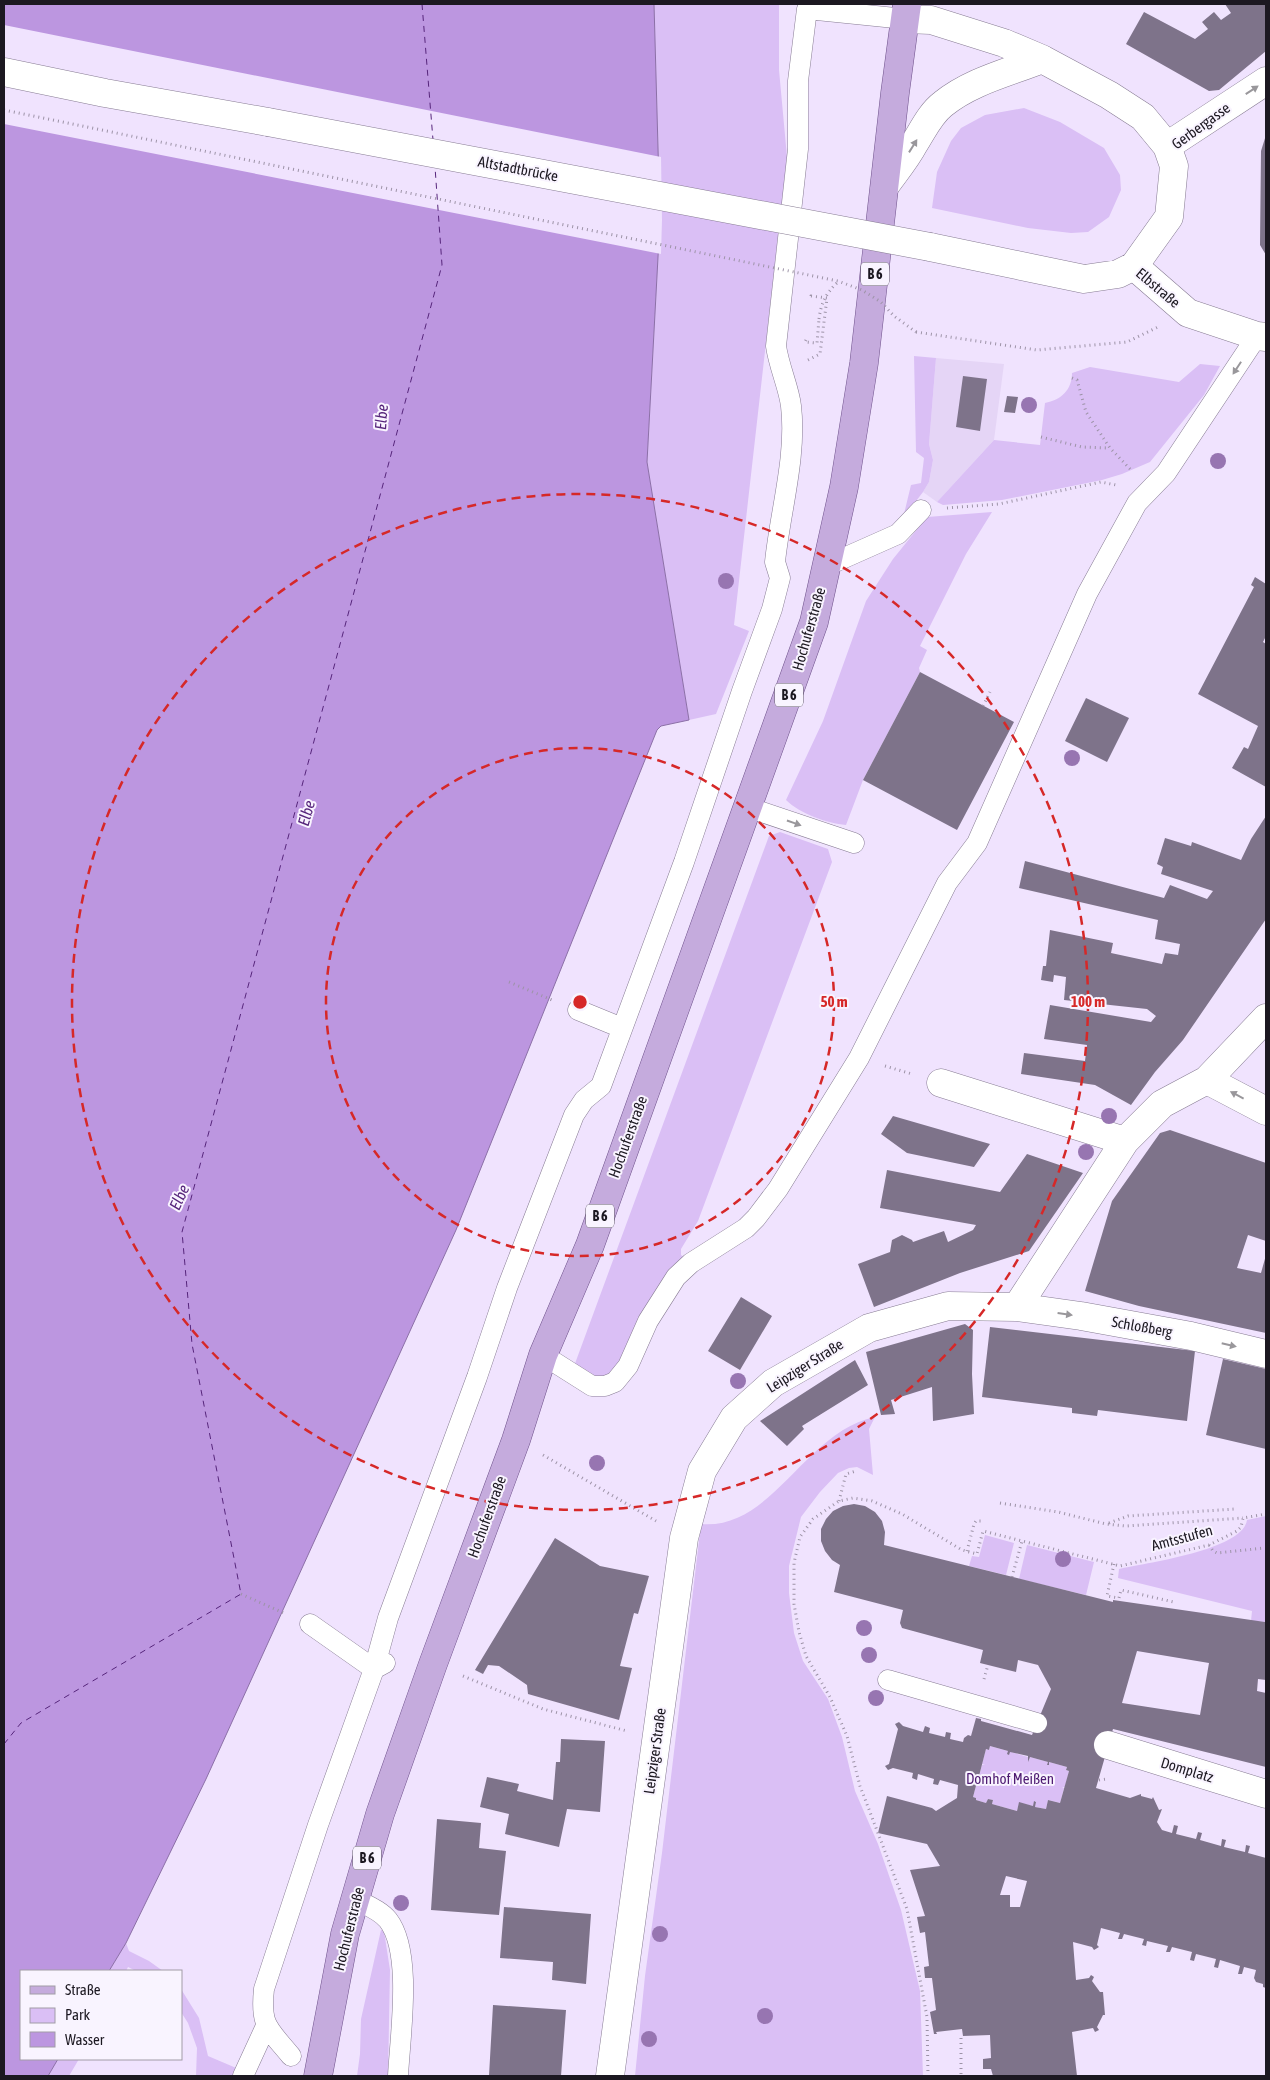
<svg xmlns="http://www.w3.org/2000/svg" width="1270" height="2080" font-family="'Asap Condensed',sans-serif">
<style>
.built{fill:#e5d5f6}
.green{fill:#dabff5}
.water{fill:#bc96e0;stroke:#8c70a7}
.pier{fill:#f0e3fe}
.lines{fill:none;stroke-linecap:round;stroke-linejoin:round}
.ferry{stroke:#56257b;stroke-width:1;stroke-dasharray:6 5;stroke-linecap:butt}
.building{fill:#7e738a;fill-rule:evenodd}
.lane-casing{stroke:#877c93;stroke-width:21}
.street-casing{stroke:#877c93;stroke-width:29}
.secondary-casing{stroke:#877c93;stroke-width:29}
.primary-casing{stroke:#70538c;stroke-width:29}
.path{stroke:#9d93a7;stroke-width:3;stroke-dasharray:1 4;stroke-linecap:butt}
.lane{stroke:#fff;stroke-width:20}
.street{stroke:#fff;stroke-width:28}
.secondary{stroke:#fff;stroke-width:28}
.primary{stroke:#c5abdd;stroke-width:28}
.secondary-bridge-casing{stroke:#877c93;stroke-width:29;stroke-linecap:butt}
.path-bridge{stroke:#9d93a7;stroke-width:3;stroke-dasharray:1 4;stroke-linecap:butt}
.secondary-bridge{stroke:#fff;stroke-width:28}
.tree{fill:#9775b1}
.oneway{fill:#99979b}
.ring{fill:none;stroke:#d62828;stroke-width:2.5;stroke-dasharray:9 6}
.labels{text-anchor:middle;stroke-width:4;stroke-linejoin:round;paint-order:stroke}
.shield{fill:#f9f4ff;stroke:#5e5a64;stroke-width:1}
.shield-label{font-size:14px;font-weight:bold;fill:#1c1821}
.street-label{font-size:15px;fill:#1c1821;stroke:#f9f4ff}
.park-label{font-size:15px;fill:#4e1b72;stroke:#f9f4ff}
.water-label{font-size:16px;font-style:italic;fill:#56257b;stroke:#f9f4ff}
.centre{fill:#d62828;stroke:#f9f4ff;stroke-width:2.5}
.ring-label{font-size:15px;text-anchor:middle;font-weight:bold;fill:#d62828;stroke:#f9f4ff;stroke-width:4;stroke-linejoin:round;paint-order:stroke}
</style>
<rect width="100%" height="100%" fill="#f0e3fe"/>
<!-- built -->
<path class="built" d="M 936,358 L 1004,364 L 994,440 L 937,502 L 923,492 L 929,482 L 933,460 L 929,444 Z"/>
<!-- green -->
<path class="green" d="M 654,4 L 779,4 L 779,70 L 787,157 L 734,625 L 749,631 L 716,714 L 689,720 L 647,462 L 660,220 Z
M 1024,108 L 1060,122 L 1104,148 L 1120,175 L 1121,190 L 1109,217 L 1088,232 L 1071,233 L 1028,228 L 932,208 L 937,172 L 951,141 L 961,128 L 985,115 Z
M 914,356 L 936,358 L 929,444 L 933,460 L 929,482 L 923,492 L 903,518 L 911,485 L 921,483 L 924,458 L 916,452 Z
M 1200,364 L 1220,366 L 1204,395 L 1150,462 L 1122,474 L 1102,480 L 1002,500 L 943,505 L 937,502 L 994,440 L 1040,445 L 1045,403 C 1061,400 1072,390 1072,373 L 1090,367 L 1179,382 Z
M 992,512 L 966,554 L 920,646 L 927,650 L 919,668 L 920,672 L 863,780 L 846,825 C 827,823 800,814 786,800 L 823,721 L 866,601 L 893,559 L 927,517 Z
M 780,832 L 828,849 L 832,862 L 698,1221 L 681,1249 L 681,1255 L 691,1263 L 615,1382 L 573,1369 L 769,836 Z
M 875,1417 L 869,1429 L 873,1475 L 857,1467 L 849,1468 L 838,1473 L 820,1492 L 801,1517 L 789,1566 L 789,1593 L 794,1633 L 803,1661 L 828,1699 L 842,1737 L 855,1791 L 878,1844 L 901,1910 L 920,1991 L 923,2076 L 635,2076 L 645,1976 L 662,1853 L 701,1524 C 773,1530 805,1431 875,1417 Z
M 1266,1516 L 1266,1622 L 1251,1621 L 1252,1611 L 1118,1578 L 1119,1569 C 1146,1563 1243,1550 1247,1520 Z
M 985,1535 L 1014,1543 L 1006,1575 L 969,1566 L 972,1556 L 979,1557 Z
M 1027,1545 L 1094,1562 L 1086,1595 L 1019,1579 Z
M 990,1746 L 1028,1757 L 1028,1760 L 1030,1757 L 1048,1762 L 1048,1765 L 1049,1762 L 1067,1767 L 1066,1770 L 1069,1771 L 1065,1787 L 1062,1787 L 1064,1788 L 1060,1803 L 1048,1800 L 1046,1809 L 1035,1807 L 1036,1802 L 1035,1801 L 1033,1806 L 1019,1803 L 1017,1811 L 992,1804 L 993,1800 L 988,1799 L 986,1803 L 976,1800 L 976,1798 L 973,1797 L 977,1782 L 980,1783 L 978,1780 L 982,1765 L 985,1765 L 982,1764 L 986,1749 L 989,1750 Z
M 381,1930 L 384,1931 L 390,1970 L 388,2076 L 357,2076 L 360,2054 L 361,2019 Z
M 126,1943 L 129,1951 L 149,1961 L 163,1971 L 136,1971 L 128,1967 L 126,1971 L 109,1971 Z
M 181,1989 L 199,2018 L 208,2056 L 255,2076 L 196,2076 L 197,2048 L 188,2023 L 181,2012 Z
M 58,2059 L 79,2059 L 69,2076 L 48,2076 Z"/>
<!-- water -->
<path class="water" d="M 4,4 L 654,4 L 660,220 L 647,462 L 689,720 L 661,726 L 657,730 L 456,1230 L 206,1779 L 126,1943 L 109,1971 L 21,1971 L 21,2059 L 58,2059 L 48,2076 L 4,2076 Z"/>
<!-- pier -->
<path class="pier" d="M 4,25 L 661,157 L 662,220 L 661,254 L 4,124 Z"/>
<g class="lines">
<!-- ferry -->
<path class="ferry" d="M 422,4 L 433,140
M 4,1744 L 21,1723 L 241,1594 L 192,1344 L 182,1232 L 442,265 L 435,167"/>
</g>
<!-- building -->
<path class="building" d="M 1225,4 L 1266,4 L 1266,51 L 1219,90 L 1209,91 L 1126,44 L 1144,12 L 1195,39 L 1208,29 L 1202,22 L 1214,12 L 1221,20 L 1231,13 Z
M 1266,135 L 1266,255 L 1260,245 L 1261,151 Z
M 963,376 L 987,379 L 980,431 L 956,427 Z
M 1007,396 L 1018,397 L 1015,413 L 1004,412 Z
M 1255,577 L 1266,584 L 1266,636 L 1263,642 L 1266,644 L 1266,787 L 1232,768 L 1244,747 L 1248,749 L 1258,726 L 1198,694 L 1254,587 L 1251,585 Z
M 920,672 L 1014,722 L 957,830 L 863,780 Z
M 1086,698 L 1129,718 L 1107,762 L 1065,741 Z
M 1266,816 L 1266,919 L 1183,1040 L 1155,1072 L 1131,1105 L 1095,1085 L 1021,1074 L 1024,1053 L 1085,1061 L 1087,1045 L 1044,1039 L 1050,1005 L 1151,1022 L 1156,1016 L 1147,1009 L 1064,1000 L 1066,977 L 1054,975 L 1053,982 L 1041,980 L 1043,966 L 1046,966 L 1050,930 L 1113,943 L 1111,953 L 1162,964 L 1165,953 L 1178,955 L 1180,944 L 1155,939 L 1158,920 L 1019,888 L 1025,861 L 1164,898 L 1170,885 L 1207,899 L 1213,891 L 1161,874 L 1163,867 L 1157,864 L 1165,838 L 1191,846 L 1192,842 L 1241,860 L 1251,839 Z
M 893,1116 L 990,1144 L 974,1167 L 907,1153 L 881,1134 Z
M 1170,1130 L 1266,1163 L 1266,1241 L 1248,1235 L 1237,1268 L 1261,1273 L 1266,1255 L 1266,1333 L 1139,1306 L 1085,1291 L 1112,1201 L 1160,1133 Z
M 1027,1154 L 1083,1173 L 1029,1251 L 960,1273 L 874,1307 L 858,1264 L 890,1252 L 892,1240 L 902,1235 L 912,1240 L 913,1242 L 944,1231 L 948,1242 L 973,1230 L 976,1225 L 880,1208 L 887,1170 L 1000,1192 Z
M 741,1297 L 772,1316 L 740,1370 L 708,1351 Z
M 965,1324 L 973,1330 L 972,1374 L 974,1414 L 933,1421 L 932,1387 L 891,1400 L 895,1414 L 881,1415 L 866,1352 Z
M 990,1327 L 1195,1351 L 1187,1421 L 1098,1410 L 1097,1416 L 1072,1413 L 1072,1408 L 982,1397 Z
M 1223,1359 L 1266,1369 L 1266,1449 L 1206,1435 Z
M 855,1360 L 868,1385 L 802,1426 L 804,1429 L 787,1446 L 760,1421 Z
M 854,1504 L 865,1506 L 875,1512 L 882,1521 L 885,1532 L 884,1545 L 1113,1602 L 1113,1600 L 1265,1622 L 1266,1680 L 1258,1679 L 1257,1691 L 1266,1693 L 1266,1767 L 1113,1729 L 1096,1788 L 1130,1798 L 1141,1794 L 1141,1796 L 1152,1799 L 1153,1797 L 1159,1810 L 1162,1809 L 1157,1822 L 1162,1830 L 1172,1833 L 1174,1825 L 1178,1826 L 1176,1834 L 1196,1839 L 1198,1832 L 1202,1833 L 1200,1840 L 1221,1846 L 1222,1839 L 1226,1840 L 1224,1847 L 1245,1852 L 1246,1845 L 1250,1846 L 1248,1853 L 1266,1858 L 1266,1988 L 1263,1987 L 1263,1984 L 1256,1982 L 1254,1978 L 1256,1970 L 1244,1967 L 1242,1974 L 1238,1974 L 1240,1966 L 1220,1960 L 1218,1968 L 1214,1967 L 1216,1959 L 1196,1954 L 1194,1961 L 1190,1960 L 1192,1952 L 1172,1947 L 1170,1952 L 1166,1952 L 1168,1946 L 1147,1941 L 1146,1946 L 1142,1945 L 1144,1939 L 1124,1934 L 1122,1939 L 1118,1939 L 1120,1933 L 1101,1928 L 1097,1945 L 1099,1947 L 1094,1950 L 1092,1947 L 1073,1942 L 1076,1980 L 1089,1978 L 1091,1975 L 1094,1977 L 1092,1981 L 1100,1992 L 1103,1992 L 1105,2015 L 1103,2015 L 1097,2027 L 1099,2030 L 1095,2032 L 1093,2028 L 1072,2032 L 1077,2076 L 993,2076 L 991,2069 L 983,2069 L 983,2059 L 991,2058 L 990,2035 L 963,2036 L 962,2029 L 936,2032 L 937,2034 L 934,2034 L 930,2012 L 936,2010 L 932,1978 L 925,1978 L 924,1967 L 929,1966 L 925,1932 L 920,1933 L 917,1917 L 925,1916 L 910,1870 L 940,1866 L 927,1844 L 878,1833 L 887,1796 L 932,1808 L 936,1811 L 957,1798 L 958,1785 L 940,1780 L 938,1785 L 933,1784 L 934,1779 L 918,1774 L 917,1780 L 912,1778 L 913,1773 L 893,1768 L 888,1770 L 885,1766 L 889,1764 L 898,1729 L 895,1724 L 899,1722 L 903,1726 L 923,1732 L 925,1726 L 930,1728 L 929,1733 L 945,1737 L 946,1732 L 951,1733 L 950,1739 L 963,1742 L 964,1738 L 968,1735 L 971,1736 L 976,1718 L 981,1719 L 981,1721 L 1032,1735 L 1051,1689 L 1038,1665 L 1018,1660 L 1016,1672 L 980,1663 L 983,1650 L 902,1628 L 900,1623 L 903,1610 L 834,1592 L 840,1565 L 832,1560 L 825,1551 L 821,1541 L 821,1529 L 826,1519 L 833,1511 L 843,1506 ZM 1137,1651 L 1209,1663 L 1200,1715 L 1122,1703 ZM 990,1746 L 1008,1751 L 1007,1754 L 1009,1755 L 1010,1752 L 1028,1756 L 1028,1762 L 1030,1757 L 1048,1762 L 1047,1765 L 1049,1765 L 1049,1762 L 1067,1767 L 1066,1770 L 1069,1771 L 1060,1803 L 1048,1800 L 1046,1809 L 1035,1807 L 1036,1802 L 1034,1801 L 1033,1806 L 1019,1802 L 1017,1811 L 992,1804 L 993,1800 L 988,1799 L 986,1803 L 976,1800 L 976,1798 L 973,1797 L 977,1782 L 980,1783 L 981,1781 L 978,1780 L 986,1749 L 989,1750 ZM 1006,1876 L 1027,1881 L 1020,1907 L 1010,1907 L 1010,1895 L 1000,1895 Z
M 555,1538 L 600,1566 L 649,1576 L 638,1614 L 634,1613 L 620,1666 L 632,1668 L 619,1720 L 528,1694 L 527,1685 L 499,1666 L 488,1665 L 483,1674 L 475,1670 Z
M 561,1739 L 605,1741 L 600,1812 L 567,1809 L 559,1847 L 505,1834 L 509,1814 L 480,1807 L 487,1777 L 519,1784 L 517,1791 L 553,1800 L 556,1762 L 560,1762 Z
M 437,1819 L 481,1823 L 479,1848 L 506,1851 L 499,1915 L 431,1910 Z
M 504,1907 L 591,1914 L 586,1984 L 552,1980 L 553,1962 L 500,1958 Z
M 493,2005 L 566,2010 L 561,2076 L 489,2076 Z"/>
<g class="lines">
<defs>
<path id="lane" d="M 826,566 L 898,534 L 921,510
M 747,807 L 854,843
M 578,1010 L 622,1028
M 543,1355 L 592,1386 L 605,1386 L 615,1382 L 628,1366 L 648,1321 L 676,1277 L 691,1263 L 746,1228 L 756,1218 L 778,1189 L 859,1058 L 947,883 L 977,843 L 1087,594 L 1137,503 L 1166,473 L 1257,336
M 310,1624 L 374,1669 L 385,1663
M 888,1680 L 1037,1723
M 355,1899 C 366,1905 380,1910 388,1920 C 413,1952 400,2036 398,2076
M 291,2056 C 268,2028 260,2026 264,1989 L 318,1825 L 374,1669 L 388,1618 L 477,1377 L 507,1288 L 574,1115 L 584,1100 L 601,1086 L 684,862 L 742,691 L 772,609 L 780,578 L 775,562 C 780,512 797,456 791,406 C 789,388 779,367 776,346 L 798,149 L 798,81 L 807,9 L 905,19
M 243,2076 L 266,2026"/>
<path id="street" d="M 1134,266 L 1188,313 L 1257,336 L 1266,337
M 1207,1080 L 1266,1111
M 941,1083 L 1125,1141
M 1017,1307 L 1125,1141 L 1162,1104 L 1207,1080 L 1266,1018
M 1108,1745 L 1266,1794
M 610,2076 L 684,1538 L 702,1471 L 734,1418 L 773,1383 L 869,1328 L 948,1306 L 1017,1307 L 1081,1316 L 1191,1336 L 1266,1354"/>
<path id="secondary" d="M 905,19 L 931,20 L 1004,43 L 1042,59 L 1109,95 L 1143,117 L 1167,146 L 1174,166 L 1169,217 L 1134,266 L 1118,274 L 1084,279 L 930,247
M 4,72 L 105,93 L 268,122
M 1167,146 L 1266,81
M 885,186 C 895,172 906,159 914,144 C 923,130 930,114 943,104 C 971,81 1010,72 1042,59"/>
<path id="primary" d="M 318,2076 L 345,1934 L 380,1814 L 433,1664 L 516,1440 L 543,1355 L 590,1245 L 814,622 L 844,487 L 864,363 L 895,93 L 907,4"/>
</defs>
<!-- lane casing -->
<use href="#lane" class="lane-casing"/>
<!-- street casing -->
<use href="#street" class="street-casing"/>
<!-- secondary casing -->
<use href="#secondary" class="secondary-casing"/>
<!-- primary casing -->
<use href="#primary" class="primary-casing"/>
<!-- path -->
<path class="path" d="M 916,332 L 1037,350 L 1127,342 L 1158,327
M 806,340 L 805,342 L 817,343 L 819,319
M 808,360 L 820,354 L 827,298 L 811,296 L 811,299
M 1072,378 L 1077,380 L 1086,412 L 1110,448 L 1131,470
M 1041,437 L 1082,447 L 1109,448
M 947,508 L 999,504 L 1101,482 L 1116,485
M 983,706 L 990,692
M 509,982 L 552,1000
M 885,1066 L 912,1074
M 543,1455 L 656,1521
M 839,1501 L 846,1474 L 856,1471
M 1000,1503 L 1058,1512 L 1106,1524 L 1126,1526 L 1243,1518
M 1109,1523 L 1128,1516 L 1235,1509
M 1209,1545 L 1213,1551 L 1217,1553 L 1264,1548
M 967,1551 L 974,1524 L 976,1521 L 982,1521
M 1114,1564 L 1107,1596 L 1119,1598 L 1121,1590 L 1174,1602
M 1012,1577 L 1022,1541
M 241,1594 L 286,1614
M 463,1676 L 543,1709 L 627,1731
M 984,1679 L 988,1665
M 1099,1780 L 1107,1779
M 961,2038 L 961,2076
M 928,2076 L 927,2017 L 907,1909 L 860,1786 L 847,1736 L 830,1697 L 806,1656 L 799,1632 L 794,1604 L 794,1563 L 800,1537 L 813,1519 L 839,1501 L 853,1498 L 872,1501 L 902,1514 L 962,1550 L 977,1554 L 983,1531 L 1120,1566 L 1209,1545 L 1237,1531 L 1241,1527 L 1243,1518 L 1266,1514"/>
<!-- lane -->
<use href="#lane" class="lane"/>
<!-- street -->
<use href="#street" class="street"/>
<!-- secondary -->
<use href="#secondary" class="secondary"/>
<!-- primary -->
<use href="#primary" class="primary"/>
<defs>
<path id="secondary-bridge" d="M 268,122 L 930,247"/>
</defs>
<!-- secondary-bridge casing -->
<use href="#secondary-bridge" class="secondary-bridge-casing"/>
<!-- path-bridge -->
<path class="path-bridge" d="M 4,110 L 838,281 L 862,290 L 881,302 L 894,316 L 916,332
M 819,319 C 821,303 826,293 838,282"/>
<!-- secondary-bridge -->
<use href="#secondary-bridge" class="secondary-bridge"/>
</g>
<!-- trees -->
<g class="tree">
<circle cx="1029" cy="405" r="8"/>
<circle cx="1218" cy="461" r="8"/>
<circle cx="726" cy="581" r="8"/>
<circle cx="1072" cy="758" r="8"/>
<circle cx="1109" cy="1116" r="8"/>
<circle cx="1086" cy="1152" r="8"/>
<circle cx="738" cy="1381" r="8"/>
<circle cx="597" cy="1463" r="8"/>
<circle cx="1063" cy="1559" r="8"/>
<circle cx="864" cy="1628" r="8"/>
<circle cx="869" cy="1655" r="8"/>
<circle cx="876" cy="1698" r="8"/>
<circle cx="401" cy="1903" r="8"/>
<circle cx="660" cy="1934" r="8"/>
<circle cx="765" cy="2016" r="8"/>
<circle cx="649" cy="2039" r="8"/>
</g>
<!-- one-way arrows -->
<defs><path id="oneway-solid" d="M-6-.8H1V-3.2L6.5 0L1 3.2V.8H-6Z" transform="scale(1.25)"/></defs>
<g class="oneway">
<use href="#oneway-solid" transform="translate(1252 90) rotate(-33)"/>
<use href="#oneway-solid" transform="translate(913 146) rotate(-58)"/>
<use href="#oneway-solid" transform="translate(1237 368) rotate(123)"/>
<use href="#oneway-solid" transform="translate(794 823) rotate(19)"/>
<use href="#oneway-solid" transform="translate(1237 1095) rotate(-152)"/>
<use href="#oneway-solid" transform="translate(1065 1314) rotate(8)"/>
<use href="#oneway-solid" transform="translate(1229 1345) rotate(13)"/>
</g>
<!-- distance rings -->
<g class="ring">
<circle cx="580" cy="1002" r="254"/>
<circle cx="580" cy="1002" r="508"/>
</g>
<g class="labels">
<!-- shield labels -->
<g class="shield">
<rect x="861" y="262.5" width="28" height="23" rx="4"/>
<rect x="775" y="683.5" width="28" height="23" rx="4"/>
<rect x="586" y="1204.5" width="28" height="23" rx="4"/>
<rect x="353" y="1846.5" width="28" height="23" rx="4"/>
</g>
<g class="shield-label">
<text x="875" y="279">B 6</text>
<text x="789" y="700">B 6</text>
<text x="600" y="1221">B 6</text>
<text x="367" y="1863">B 6</text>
</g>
<!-- street labels -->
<g class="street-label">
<text transform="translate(1201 126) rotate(-36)" y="5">Gerbergasse</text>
<text transform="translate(518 169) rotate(11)" y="5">Altstadtbrücke</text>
<text transform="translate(1158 288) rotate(40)" y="5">Elbstraße</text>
<text transform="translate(809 629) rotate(-74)" y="5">Hochuferstraße</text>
<text transform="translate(628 1137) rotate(-70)" y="5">Hochuferstraße</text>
<text transform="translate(1142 1327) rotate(10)" y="5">Schloßberg</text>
<text transform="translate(805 1366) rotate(-32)" y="5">Leipziger Straße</text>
<text transform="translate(487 1517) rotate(-70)" y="5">Hochuferstraße</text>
<text transform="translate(1182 1538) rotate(-15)" y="5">Amtsstufen</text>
<text transform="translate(655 1751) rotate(-82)" y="5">Leipziger Straße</text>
<text transform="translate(1187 1770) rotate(17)" y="5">Domplatz</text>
<text transform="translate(349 1929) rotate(-76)" y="5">Hochuferstraße</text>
</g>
<!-- park labels -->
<g class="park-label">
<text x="1010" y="1784">Domhof Meißen</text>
</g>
<!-- water labels -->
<g class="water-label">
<text transform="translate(381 417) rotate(-86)" y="6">Elbe</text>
<text transform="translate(306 813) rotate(-74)" y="6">Elbe</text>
<text transform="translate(179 1197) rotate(-65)" y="6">Elbe</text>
</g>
</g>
<circle cx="580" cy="1002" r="8" class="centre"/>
<g class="ring-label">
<text x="834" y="1007">50 m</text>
<text x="1088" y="1007">100 m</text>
</g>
<!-- border -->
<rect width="1270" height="2080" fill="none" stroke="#1c1821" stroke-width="10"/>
<!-- legend -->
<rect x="20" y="1970" width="162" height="90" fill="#f9f4ff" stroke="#a19ca6"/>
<rect x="30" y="1986" width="25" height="8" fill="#c5abdd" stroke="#a19ca6"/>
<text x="65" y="1995" font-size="15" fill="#1c1821">Straße</text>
<rect x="30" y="2008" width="25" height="15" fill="#dabff5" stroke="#a19ca6"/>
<text x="65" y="2020" font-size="15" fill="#1c1821">Park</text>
<rect x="30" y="2032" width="25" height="15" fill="#bc96e0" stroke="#a19ca6"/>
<text x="65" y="2045" font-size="15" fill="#1c1821">Wasser</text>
</svg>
